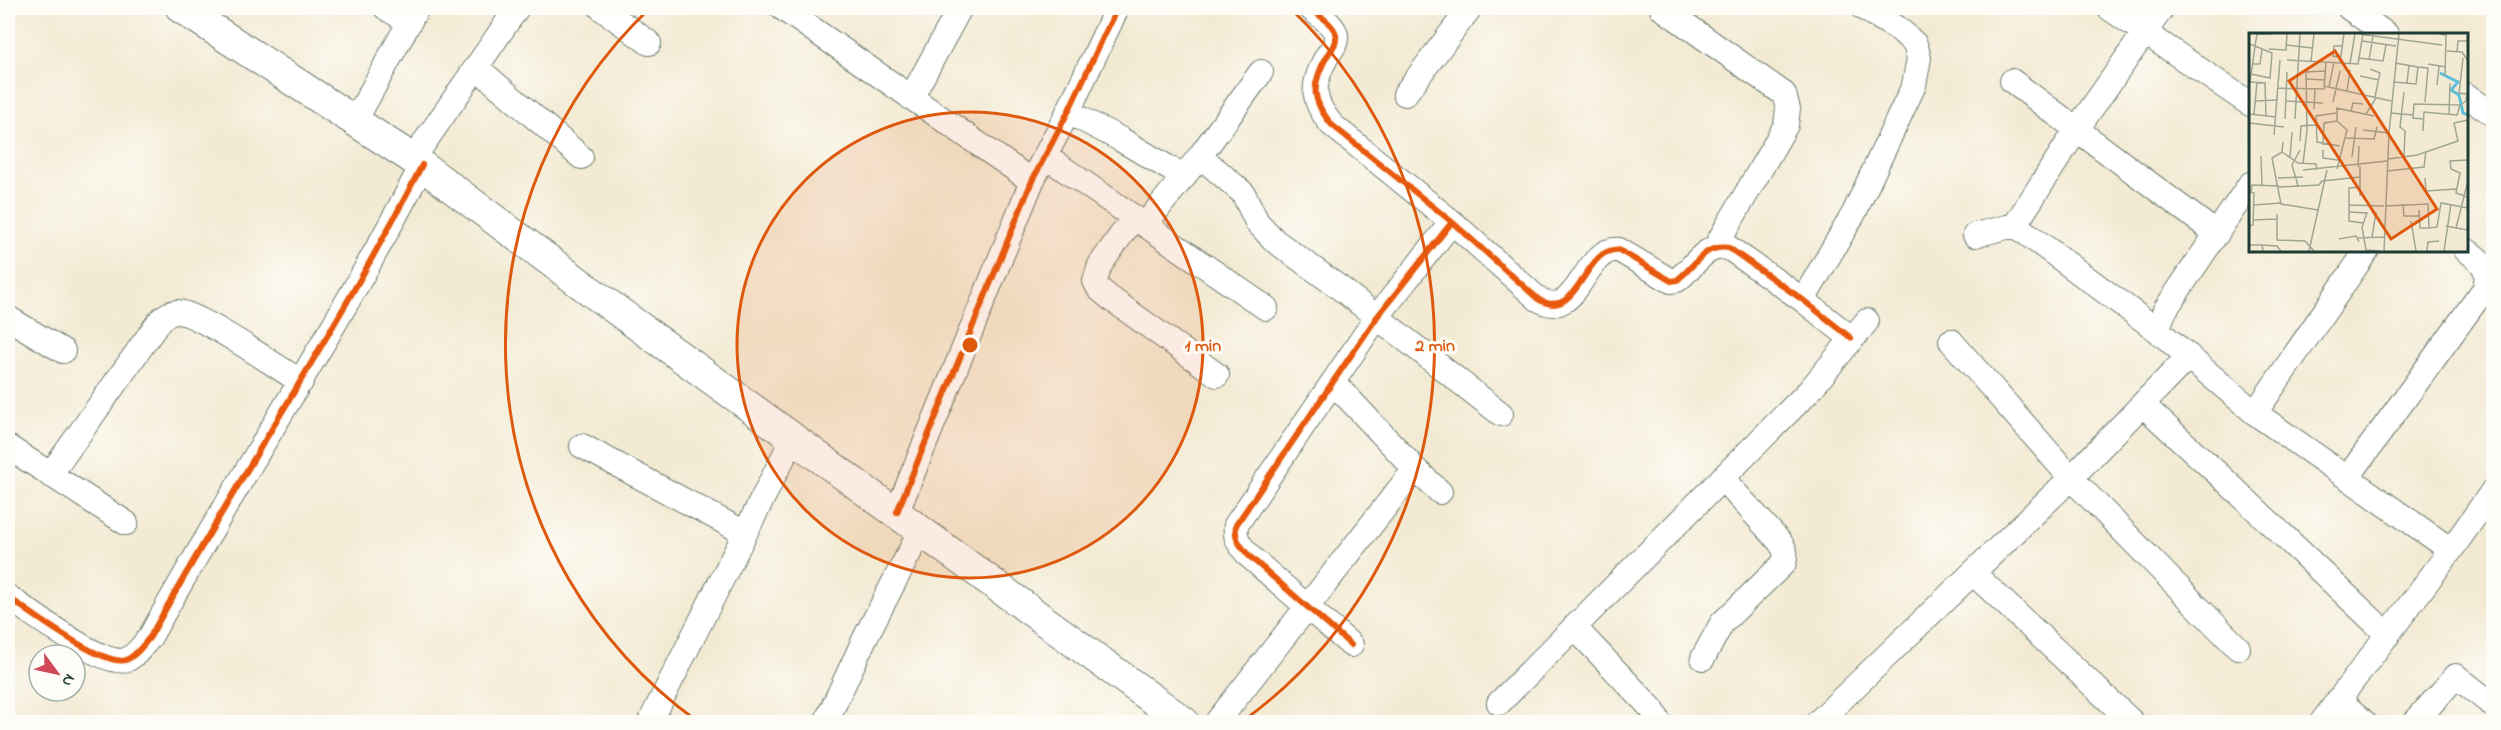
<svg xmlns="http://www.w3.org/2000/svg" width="2501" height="730" font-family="'Indie Flower',sans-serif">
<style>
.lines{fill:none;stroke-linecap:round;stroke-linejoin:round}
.minor-casing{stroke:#697a6c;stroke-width:26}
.major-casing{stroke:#697a6c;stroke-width:32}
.minor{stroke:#fff;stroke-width:24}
.major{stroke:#fff;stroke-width:30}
.cycleway-casing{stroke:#fdfcf7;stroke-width:10}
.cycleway{stroke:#e8590c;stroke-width:6}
.ring{fill:none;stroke:#de580e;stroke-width:3}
.inset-river{fill:none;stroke:#5cbfda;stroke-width:3}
.inset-road{fill:none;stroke:#9ea593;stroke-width:1.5}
.view{fill:#de580e;fill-opacity:0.15;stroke:#de580e;stroke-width:3}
.inset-edge{fill:none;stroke:#1f3d34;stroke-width:3}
.centre{fill:#de580e;stroke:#fdfcf7;stroke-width:3}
.ring-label{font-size:18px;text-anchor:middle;font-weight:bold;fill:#de580e;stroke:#fdfcf7;stroke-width:6;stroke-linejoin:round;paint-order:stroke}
</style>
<rect width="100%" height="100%" fill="#fdfcf7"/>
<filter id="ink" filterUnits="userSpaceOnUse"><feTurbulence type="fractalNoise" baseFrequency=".0167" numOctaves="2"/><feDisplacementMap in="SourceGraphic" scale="12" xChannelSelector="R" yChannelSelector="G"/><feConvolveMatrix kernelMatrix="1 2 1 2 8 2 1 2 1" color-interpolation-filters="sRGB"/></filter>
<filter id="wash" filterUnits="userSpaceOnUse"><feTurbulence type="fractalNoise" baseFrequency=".008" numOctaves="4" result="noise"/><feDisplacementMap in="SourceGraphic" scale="24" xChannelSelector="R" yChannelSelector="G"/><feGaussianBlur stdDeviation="1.35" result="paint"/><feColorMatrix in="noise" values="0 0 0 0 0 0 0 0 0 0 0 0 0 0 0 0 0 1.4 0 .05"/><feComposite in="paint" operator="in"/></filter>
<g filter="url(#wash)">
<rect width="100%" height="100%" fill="#f3ead3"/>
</g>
<g filter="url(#ink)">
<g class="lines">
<defs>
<path id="minor" d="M 386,8 L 409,22
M 601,8 L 649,43
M 782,8 L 1032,181
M 1310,8 C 1318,15 1334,24 1336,35 C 1337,44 1332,49 1327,56 C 1311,85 1311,100 1332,125 L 1452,222 L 1538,299 C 1579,324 1583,246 1619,250 L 1671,281 L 1677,280 C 1697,265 1703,244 1729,248 L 1803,300 L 1851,338
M 1662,8 L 1784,94 L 1788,109 L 1786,125 L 1716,246
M 2109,8 L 2250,104
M 2349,8 L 2386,34
M 476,67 L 581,157
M 2012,81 L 2217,234
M 1405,94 L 1470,8
M 2466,95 L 2494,115
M 911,98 L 960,8
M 1068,112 L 1120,139 L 1184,177
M 355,121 L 417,8
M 1045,156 L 1266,308
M 1200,156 L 1243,193 L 1257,222 L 1275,241 L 1340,288 L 1501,414
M 413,159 L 517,8
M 2250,184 L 2165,310 L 2157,330 L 2255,413 L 2451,550
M 1134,217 L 1100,265 L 1095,281 L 1099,289 L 1110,298 L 1217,375
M 1145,225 L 1200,156 L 1261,72
M 2015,225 L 2077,129 L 2162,8
M 1975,235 L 2015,225 L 2157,330
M 1803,300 L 1854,213 L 1914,85 L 1919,58 L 1915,44 L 1900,30 L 1863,8
M 8,318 L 63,351
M 1951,341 L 2071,478 L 2238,648
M 1334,383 L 1415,469 L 1440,492
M 2143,405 L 2228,483 L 2388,635
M 2255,413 L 2367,250
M 582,446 L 745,533
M 8,447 L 126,523
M 50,475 L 158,323 C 163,317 169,312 178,312 C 199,313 279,368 301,382
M 2348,477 L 2485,288 C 2490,269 2482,261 2466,250
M 897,512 L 1032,181 L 1068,112 L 1117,8
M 1973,573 L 2132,722
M 8,597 C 30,612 103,667 126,660 C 136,656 143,645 150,637 C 238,478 339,327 422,165
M 1574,627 L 1652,709 L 1659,722
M 1351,645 L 1249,556 C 1240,545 1234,539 1236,525 L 1377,317 L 1452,222
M 1703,658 L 1722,623 L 1784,563 C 1787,553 1785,549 1779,541 L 1722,478
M 2339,700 L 2364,722
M 1499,703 L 1809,391 L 1867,321
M 650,722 L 793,438
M 826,722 L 865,638 L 921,530
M 1217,722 L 1415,469
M 1818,722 L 2071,478 L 2189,356
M 2322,722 L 2451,550 L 2494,489
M 2415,722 L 2456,676 L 2494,706"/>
<path id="major" d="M 181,8 L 413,159 L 593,293 L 1184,722"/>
</defs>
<!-- minor casing -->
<use href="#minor" class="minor-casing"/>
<!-- major casing -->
<use href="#major" class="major-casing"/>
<!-- minor -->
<use href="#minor" class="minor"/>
<!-- major -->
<use href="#major" class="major"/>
<defs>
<path id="cycleway" d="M 1310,8 C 1318,15 1334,24 1336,35 C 1337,44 1332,49 1327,56 C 1311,85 1311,100 1332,125 L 1452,222 L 1538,299 C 1579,324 1583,246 1619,250 L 1671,281 L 1677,280 C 1697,265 1703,244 1729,248 L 1803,300 L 1851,338
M 897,512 L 1032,181 L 1068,112 L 1117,8
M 8,597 C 30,612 103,667 126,660 C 136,656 143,645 150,637 C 238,478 339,327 422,165
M 1351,645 L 1249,556 C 1240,545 1234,539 1236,525 L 1377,317 L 1452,222"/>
</defs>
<!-- cycleway casing -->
<use href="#cycleway" class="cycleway-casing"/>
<!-- cycleway -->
<use href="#cycleway" class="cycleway"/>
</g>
</g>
<!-- distance rings -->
<circle cx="970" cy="345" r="233" fill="#de580e" fill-opacity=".12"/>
<g class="ring">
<circle cx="970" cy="345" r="233"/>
<path d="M697 721A465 465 0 0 1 650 8M1290 8A465 465 0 0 1 1243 721"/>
</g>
<!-- overview -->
<g transform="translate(2249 33)">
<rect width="219" height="219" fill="#f3ead3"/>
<path class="inset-river" d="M 191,40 L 209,49 L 202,57 L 210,62 L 214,80 L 219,82"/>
<path class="inset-road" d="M 110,1 L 193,12M 190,1 L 197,2 L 196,43M 113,8 L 147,13M 0,11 L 6,13 L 1,49M 38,12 L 63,15M 20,16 L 37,17 L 38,1M 198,18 L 213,19 L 219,28M 208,19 L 209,8 L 219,8M 91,24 L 84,23 L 85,13 L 93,13M 110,25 L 134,28 L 137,12M 38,27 L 109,31 L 114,1M 120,27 L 124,3M 62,28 L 65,1M 91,29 L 95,1M 101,30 L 106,1M 146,30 L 169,34M 3,31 L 11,31 L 13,17M 179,31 L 197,34M 121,36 L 131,40 L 126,64M 2,41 L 21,45 L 23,20 L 6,13 L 8,1 L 22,1M 111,43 L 130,47M 57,46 L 76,47M 0,49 L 16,50 L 17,83M 144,49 L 167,51 L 169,34 L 179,35 L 176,69M 158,50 L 160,32M 188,52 L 190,33M 75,53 L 142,68M 80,54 L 85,29M 29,55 L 75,56 L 77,29M 98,58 L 101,37M 6,68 L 29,67M 36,68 L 74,70M 84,69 L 91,38M 211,72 L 217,68 L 218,61 L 210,60 L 214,25M 87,75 L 125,83M 65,76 L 66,56M 102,78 L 104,70 L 114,71M 87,80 L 67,83 L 68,109 L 91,113M 142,80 L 164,82M 0,81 L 27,84M 5,81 L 8,49M 117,81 L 127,65M 200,81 L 201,50M 36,86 L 38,39M 46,86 L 51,1M 0,90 L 35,94M 114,97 L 140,100M 174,98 L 175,79 L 208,82 L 211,72 L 165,71 L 164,85 L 174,86M 25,102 L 31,27M 97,105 L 125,106 L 128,94M 51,108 L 52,93 L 67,92M 34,109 L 33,119 L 23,125 L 32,171 L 69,177M 74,112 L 75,90 L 88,88M 74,117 L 74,125 L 89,127M 33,119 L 49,130 L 67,131 L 68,137M 12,123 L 13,153M 41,124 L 43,99M 103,124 L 107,94M 155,124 L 156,98 L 151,94 L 155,59M 139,126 L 168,122 L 209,108 L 205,90 L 219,87M 219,127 L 201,128 L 202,136 L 211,140 L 207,160 L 219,164M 54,131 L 58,97 L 57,39 L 76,38M 109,134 L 110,113M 88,136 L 98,97 L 88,88 L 88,75M 54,137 L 138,128M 138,138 L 175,134 L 177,118M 29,145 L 54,144M 176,145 L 177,158 L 207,156M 49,153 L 43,132 L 51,117M 30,154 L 70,152 L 73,148 L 111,144M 111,154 L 100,155 L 100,188 L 114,190M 0,159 L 5,160 L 4,192 L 0,193M 2,159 L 3,152 L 30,153M 111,163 L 111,133M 154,171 L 155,183 L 170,183M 4,172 L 32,170M 100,172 L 135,173M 136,173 L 179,171 L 180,195 L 188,194 L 192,170 L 219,175M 170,177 L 171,195 L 180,195M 100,179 L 118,180 L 113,194 L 117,217 L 131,218M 28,181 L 28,207 L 56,208 L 65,218M 4,187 L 28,186M 162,188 L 167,218M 197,193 L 218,197 L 219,194M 207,195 L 219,148M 123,204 L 127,179M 109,205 L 135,204M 90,206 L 107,203 L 110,209M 0,212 L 13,212 L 14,218M 13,212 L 28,213 L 32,218M 60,218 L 78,137M 135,218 L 140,100 L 150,1M 178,218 L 179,209 L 190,208M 195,218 L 202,171"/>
<path class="view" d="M 86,18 L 188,176 L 142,206 L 40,48 Z"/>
<rect width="219" height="219" class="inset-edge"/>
</g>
<circle cx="970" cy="345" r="9" class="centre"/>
<g class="ring-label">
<text x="1203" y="351">1 min</text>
<text x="1435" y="351">2 min</text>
</g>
<!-- margin -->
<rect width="2501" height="730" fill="none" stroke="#fdfcf7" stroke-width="30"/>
<!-- north arrow -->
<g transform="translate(57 673) rotate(123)"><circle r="28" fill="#fdfcf7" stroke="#a4b0a9" stroke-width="1.5"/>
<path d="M0-4.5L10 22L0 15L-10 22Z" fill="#d1495b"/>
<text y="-9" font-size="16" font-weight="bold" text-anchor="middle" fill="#1f3d34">N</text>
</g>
</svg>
